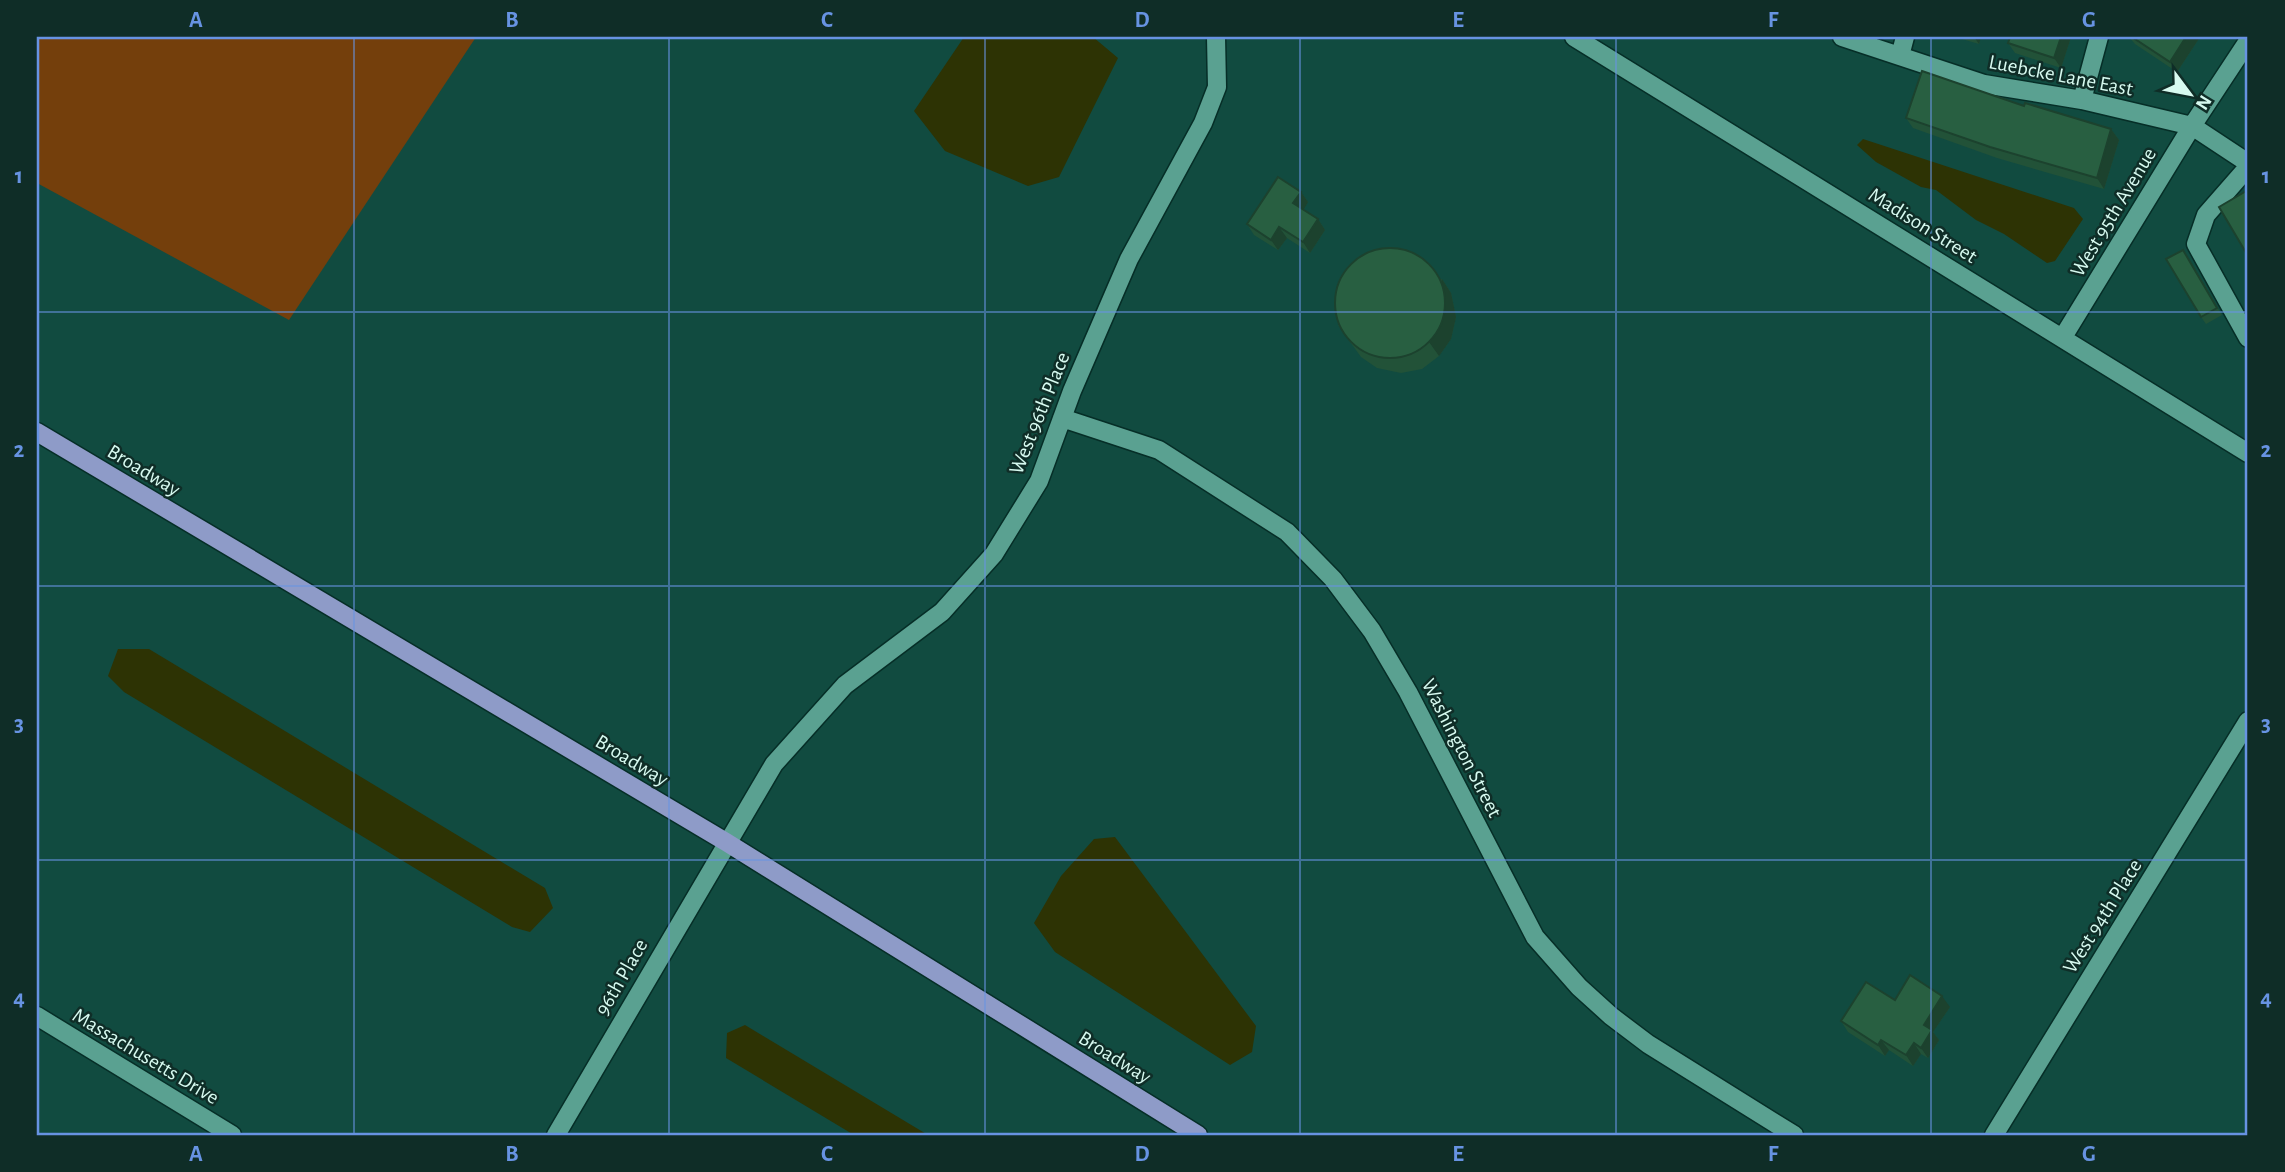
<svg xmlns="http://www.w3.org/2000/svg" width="2285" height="1172" font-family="'Alegreya Sans',sans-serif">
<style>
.green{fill:#743f0c}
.water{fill:#2d3304}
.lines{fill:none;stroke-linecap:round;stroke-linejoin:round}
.minor-casing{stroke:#062e27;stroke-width:21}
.primary-casing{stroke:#062e27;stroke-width:21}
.minor{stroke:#5aa191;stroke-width:18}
.primary{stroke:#8e9bc8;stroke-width:18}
.wall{fill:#225238}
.shaded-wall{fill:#1c422e}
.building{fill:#285f41;stroke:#1c422e;stroke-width:2}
.grid{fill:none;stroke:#6793e2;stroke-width:2;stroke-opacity:0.55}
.labels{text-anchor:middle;stroke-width:5;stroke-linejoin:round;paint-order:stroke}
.street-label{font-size:21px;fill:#d7faf0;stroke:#0f2d27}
.neatline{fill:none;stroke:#6793e2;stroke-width:2.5}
.grid-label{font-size:23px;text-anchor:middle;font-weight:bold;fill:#6793e2}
</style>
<rect width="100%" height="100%" fill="#114b40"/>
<!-- green -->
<path class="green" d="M 37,37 L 476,37 L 289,320 L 37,183 Z"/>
<!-- water -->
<path class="water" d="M 964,37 L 1093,37 L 1118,58 L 1059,177 L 1028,186 L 945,151 L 914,111 Z
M 1863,139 L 2074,208 L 2083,219 L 2055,261 L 2047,263 L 2004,234 L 1976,220 L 1936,190 L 1921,187 L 1876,162 L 1857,145 Z
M 118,649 L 149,649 L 545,888 L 553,908 L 530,932 L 512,927 L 124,692 L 108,676 Z
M 1115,837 L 1256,1026 L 1252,1052 L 1230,1065 L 1055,952 L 1034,923 L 1061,876 L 1094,839 Z
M 745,1025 L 928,1135 L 854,1135 L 726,1058 L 727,1033 Z"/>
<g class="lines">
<defs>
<path id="minor" d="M 1574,37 L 2248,453
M 1842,37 L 1984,84 L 2082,100 L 2192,126 L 2248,163
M 1900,56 L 1905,37
M 2082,100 L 2099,37
M 2248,167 L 2206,215 L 2196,244 L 2248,338
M 2063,337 L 2192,126 L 2248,41
M 1062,418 L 1159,450 L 1287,532 L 1333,579 L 1372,631 L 1408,692 L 1535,937 L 1579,987 L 1611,1016 L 1648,1044 L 1794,1135
M 37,1016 L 232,1135
M 556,1135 L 774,764 L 845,685 L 942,612 L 994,554 L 1039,481 L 1072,391 L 1129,259 L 1203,123 L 1217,87 L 1216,37
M 1994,1135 L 2248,721"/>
<path id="primary" d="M 37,432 L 726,842 L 1198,1135"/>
</defs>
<!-- minor casing -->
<use href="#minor" class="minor-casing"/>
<!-- primary casing -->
<use href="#primary" class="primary-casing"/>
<!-- minor -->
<use href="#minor" class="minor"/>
<!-- primary -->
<use href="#primary" class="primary"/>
</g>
<!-- wall -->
<path class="wall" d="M 1955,37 L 1981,37 L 1979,44 Z
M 2071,37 L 2061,68 L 2015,53 L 2008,43 Z
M 2129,37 L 2200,37 L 2177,72 L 2135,44 Z
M 2024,106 L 2111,129 L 2119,140 L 2104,189 L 1997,158 L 1913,128 L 1906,118 Z
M 1301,192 L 1308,202 L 1303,210 L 1318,219 L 1325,230 L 1310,253 L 1287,238 L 1278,250 L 1254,235 L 1247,224 Z
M 2188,257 L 2222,315 L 2206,324 L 2201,317 Z
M 1442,279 L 1451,293 L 1456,317 L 1451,339 L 1439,356 L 1422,369 L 1401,373 L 1377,368 L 1361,357 L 1338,325 Z
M 1895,1000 L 1950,1007 L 1933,1032 L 1939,1040 L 1928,1058 L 1921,1054 L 1913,1066 L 1889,1050 L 1885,1056 L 1848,1032 L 1841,1021 Z"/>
<!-- shaded-wall -->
<path class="shaded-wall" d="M 1974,37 L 1981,37 L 1979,44 Z
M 2061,37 L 2071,37 L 2061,68 L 2054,58 Z
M 2186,37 L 2200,37 L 2177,72 L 2170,62 Z
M 2111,129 L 2119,140 L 2104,189 L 2097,178 Z
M 1301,192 L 1308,202 L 1301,214 L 1293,203 Z
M 1318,219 L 1325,230 L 1310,253 L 1303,242 Z
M 1279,227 L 1287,238 L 1278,250 L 1271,240 Z
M 1442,279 L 1451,293 L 1456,317 L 1451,339 L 1439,356 L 1429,342 Z
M 1942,996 L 1950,1007 L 1933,1032 L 1939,1040 L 1928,1058 L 1921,1048 L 1924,1025 Z
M 1881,1040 L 1889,1050 L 1885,1056 L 1878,1045 Z
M 1914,1043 L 1921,1054 L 1913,1066 L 1906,1055 Z"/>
<!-- building -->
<path class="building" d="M 2010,37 L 2061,37 L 2054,58 L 2008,43 Z
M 2132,37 L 2186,37 L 2170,62 Z
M 1922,71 L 2024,106 L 2025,103 L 2111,129 L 2097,178 L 1990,147 L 1906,118 Z
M 1278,177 L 1301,192 L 1293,203 L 1318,219 L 1303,242 L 1279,227 L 1271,240 L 1247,224 Z
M 2248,190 L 2248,256 L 2219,207 Z
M1335 303a55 55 0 1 1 110 0a55 55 0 1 1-110 0Z
M 2183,250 L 2217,308 L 2201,317 L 2166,259 Z
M 1910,975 L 1942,996 L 1924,1025 L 1932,1030 L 1921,1048 L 1914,1043 L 1906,1055 L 1881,1040 L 1878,1045 L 1841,1021 L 1866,982 L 1895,1000 Z"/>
<!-- grid -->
<path class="grid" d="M 354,37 L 354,1135M 669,37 L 669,1135M 985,37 L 985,1135M 1300,37 L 1300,1135M 1616,37 L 1616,1135M 1931,37 L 1931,1135M 37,312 L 2248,312M 37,586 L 2248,586M 37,860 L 2248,860"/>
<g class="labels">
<!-- street labels -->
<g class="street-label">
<text transform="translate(2061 75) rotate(11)" y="7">Luebcke Lane East</text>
<text transform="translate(2113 212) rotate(-59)" y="7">West 95th Avenue</text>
<text transform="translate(1923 225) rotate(32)" y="7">Madison Street</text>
<text transform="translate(1039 413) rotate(-68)" y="7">West 96th Place</text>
<text transform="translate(144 470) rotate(31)" y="7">Broadway</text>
<text transform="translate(1462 748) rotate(63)" y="7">Washington Street</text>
<text transform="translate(632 760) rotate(31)" y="7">Broadway</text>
<text transform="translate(2102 916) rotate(-58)" y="7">West 94th Place</text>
<text transform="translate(621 977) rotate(-60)" y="7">96th Place</text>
<text transform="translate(146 1056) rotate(31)" y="7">Massachusetts Drive</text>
<text transform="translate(1115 1057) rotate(32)" y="7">Broadway</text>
</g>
</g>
<!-- border -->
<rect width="2285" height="1172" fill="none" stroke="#0f2d27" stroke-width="77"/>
<!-- north arrow -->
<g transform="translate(2190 94) rotate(122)" stroke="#0f2d27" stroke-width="5" paint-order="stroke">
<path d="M0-5L12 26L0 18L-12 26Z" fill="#d7faf0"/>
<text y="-10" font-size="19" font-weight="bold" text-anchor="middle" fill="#d7faf0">N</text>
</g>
<rect x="38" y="38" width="2208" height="1096" class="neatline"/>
<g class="grid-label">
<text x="196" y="27">A</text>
<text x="512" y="27">B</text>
<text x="827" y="27">C</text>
<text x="1142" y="27">D</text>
<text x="1458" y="27">E</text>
<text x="1773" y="27">F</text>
<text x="2089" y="27">G</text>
<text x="19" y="183">1</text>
<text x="2266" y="183">1</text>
<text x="19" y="457">2</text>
<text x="2266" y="457">2</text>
<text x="19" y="731">3</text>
<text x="2266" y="731">3</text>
<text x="19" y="1005">4</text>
<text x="2266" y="1005">4</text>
<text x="196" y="1161">A</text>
<text x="512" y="1161">B</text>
<text x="827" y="1161">C</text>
<text x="1142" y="1161">D</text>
<text x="1458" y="1161">E</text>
<text x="1773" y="1161">F</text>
<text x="2089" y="1161">G</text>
</g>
</svg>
